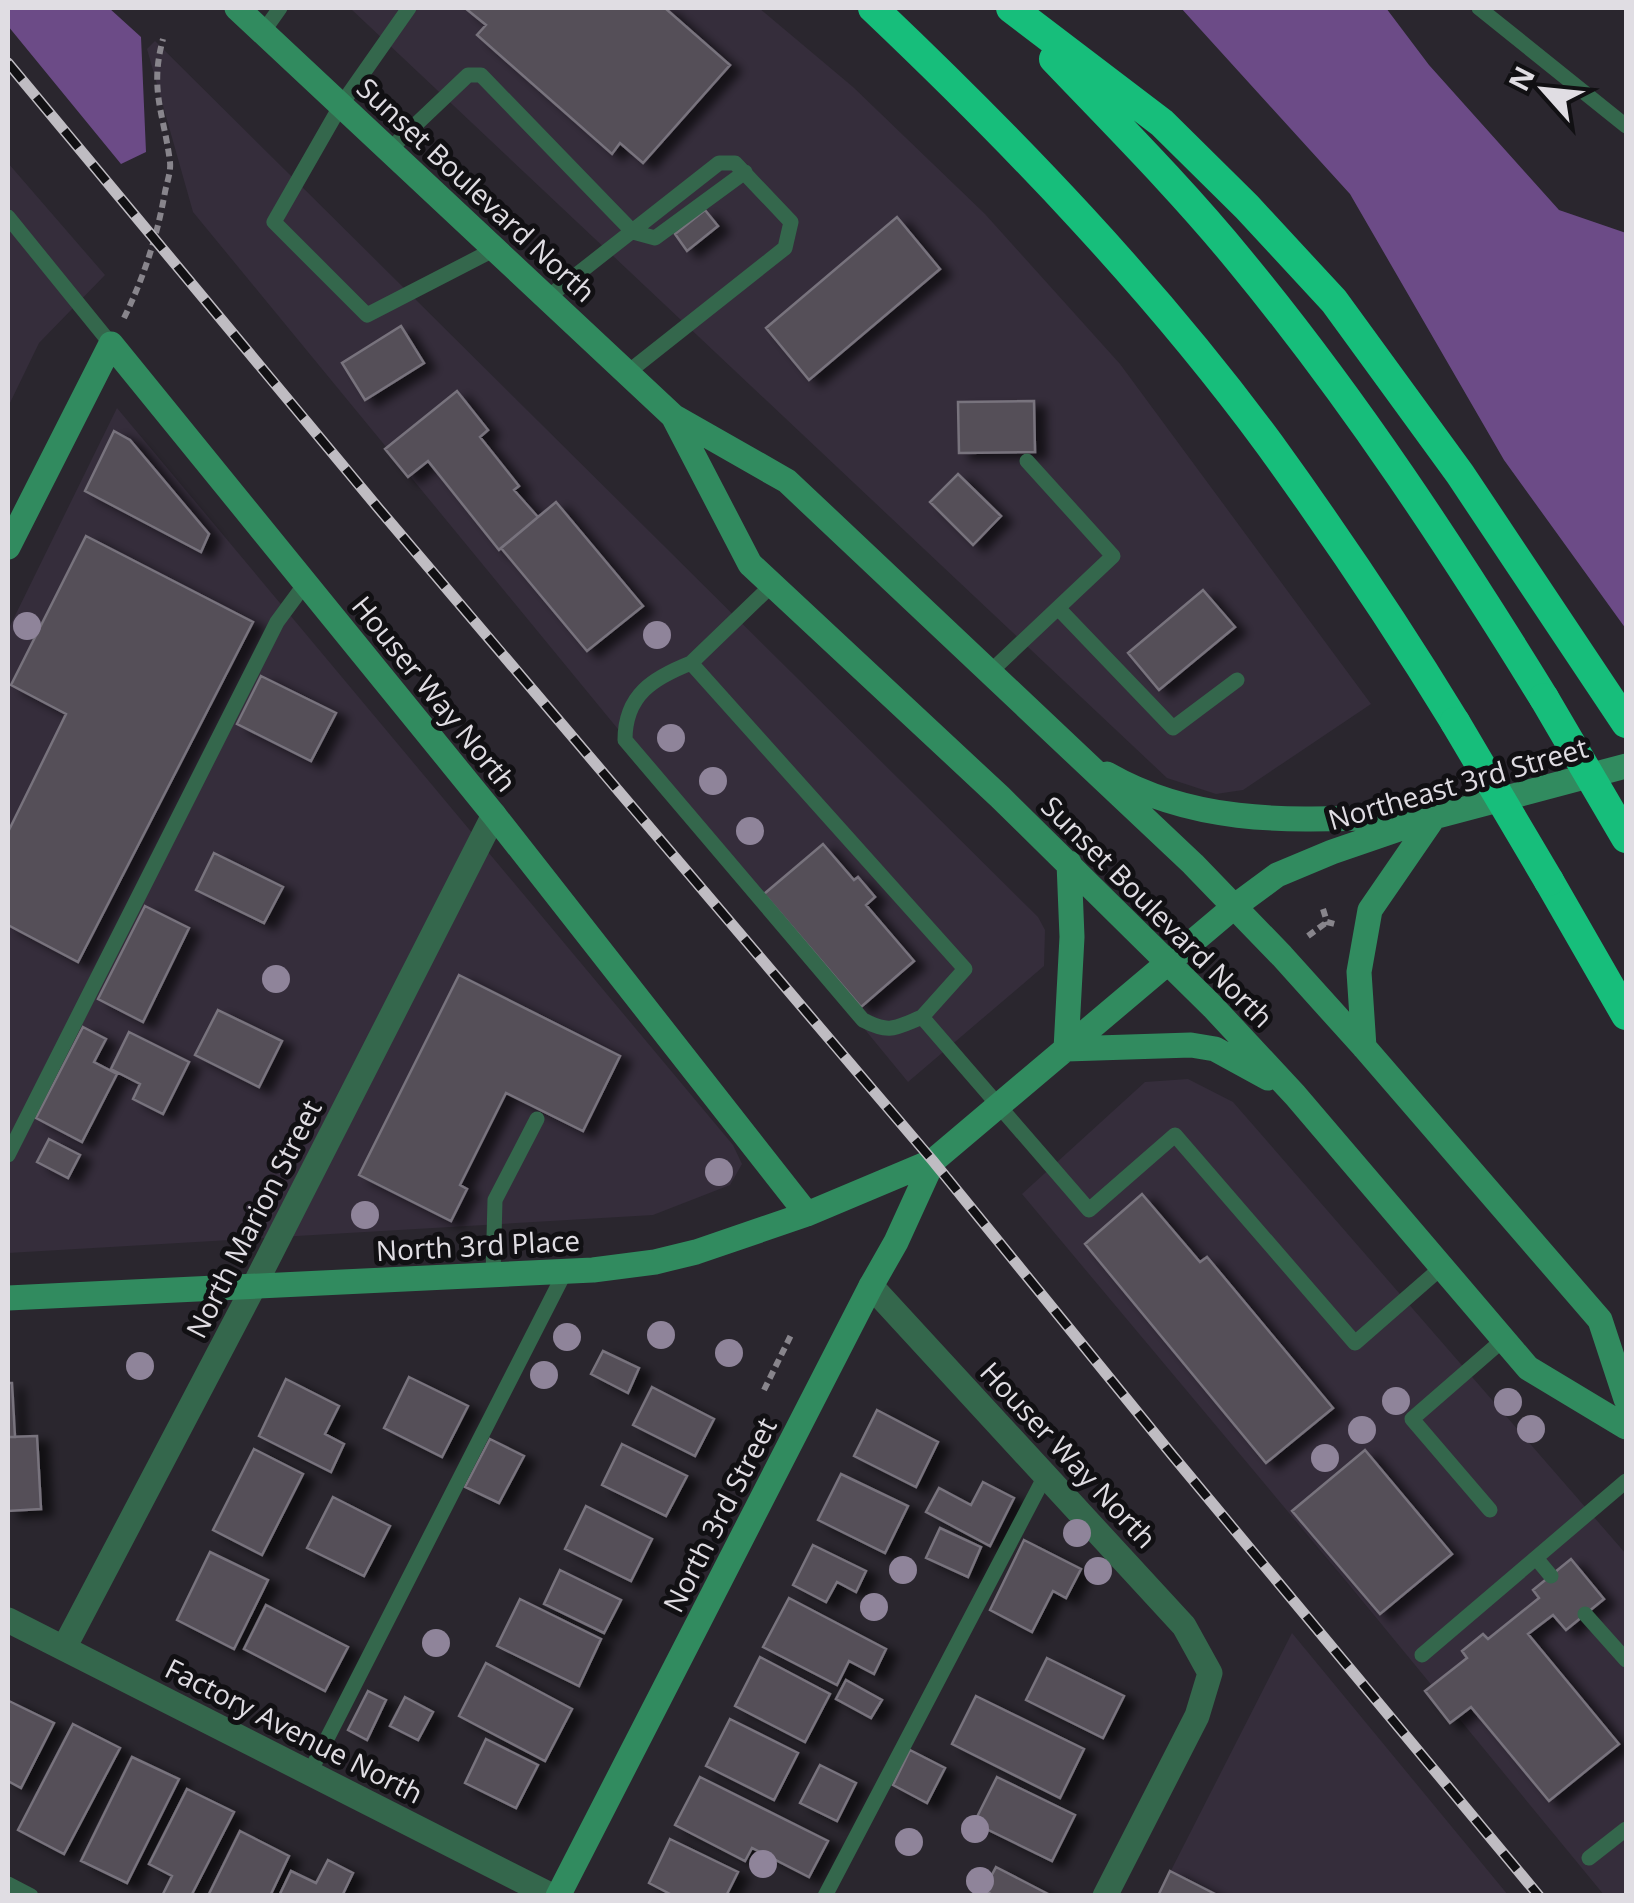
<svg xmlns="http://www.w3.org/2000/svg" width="1634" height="1903" font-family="'Open Sans',sans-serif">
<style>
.built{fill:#352d3b}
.forest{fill:#6c4b87}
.building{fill:#544f59;stroke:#78737d;stroke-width:2.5;filter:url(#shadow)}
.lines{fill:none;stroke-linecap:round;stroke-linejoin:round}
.path{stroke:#88858c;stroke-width:6;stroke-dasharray:8 5;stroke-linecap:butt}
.lane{stroke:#34674c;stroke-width:15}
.street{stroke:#34674c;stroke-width:25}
.secondary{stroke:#318b5f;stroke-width:25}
.highway{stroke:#17be7b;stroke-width:30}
.rail-casing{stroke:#bfbcc2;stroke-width:11}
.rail{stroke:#111013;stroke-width:8;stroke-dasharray:22;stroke-linecap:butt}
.highway-bridge{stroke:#17be7b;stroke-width:30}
.tree{fill:#8f849a}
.labels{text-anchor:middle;stroke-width:10;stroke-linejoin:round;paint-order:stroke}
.street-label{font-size:28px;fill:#e0dde3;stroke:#111013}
</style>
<defs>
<filter id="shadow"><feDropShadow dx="11" dy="6" stdDeviation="5" flood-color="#0009"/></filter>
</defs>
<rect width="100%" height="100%" fill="#2a262e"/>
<!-- built -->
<path class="built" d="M 350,8 L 759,8 L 853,87 L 985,214 L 1120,364 L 1371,704 L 1243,790 L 1216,794 L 1167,778 Z
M 155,41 L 1038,917 L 1045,930 L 1044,966 L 908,1082 L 193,212 L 147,49 Z
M 8,163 L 105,275 L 39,343 L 8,407 Z
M 117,408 L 733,1145 L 742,1164 L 730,1185 L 653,1215 L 8,1253 L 8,630 Z
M 1188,1079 L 1233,1102 L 1626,1554 L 1626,1895 L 1604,1895 L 1346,1581 L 1022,1194 L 1145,1082 Z
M 1292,1633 L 1508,1895 L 1158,1896 Z"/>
<!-- forest -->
<path class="forest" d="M 8,8 L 109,8 L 141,37 L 146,152 L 121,164 L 8,26 Z
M 1181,8 L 1386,8 L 1429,65 L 1559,210 L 1626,233 L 1626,629 L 1504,460 L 1350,194 Z"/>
<!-- building -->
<path class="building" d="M 465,8 L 665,8 L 730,65 L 643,163 L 620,143 L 612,154 L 477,35 L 486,25 Z
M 705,210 L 718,226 L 687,251 L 675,234 Z
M 897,217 L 940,269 L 809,380 L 766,328 Z
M 401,326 L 424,363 L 365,400 L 342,363 Z
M 457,391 L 488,430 L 480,437 L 519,486 L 514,490 L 538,517 L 499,550 L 428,461 L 408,477 L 385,449 Z
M 1034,401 L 1035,452 L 959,453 L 958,402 Z
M 114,431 L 130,440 L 209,534 L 201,552 L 85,491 Z
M 958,474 L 1001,516 L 973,545 L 930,502 Z
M 556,502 L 643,606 L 587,651 L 501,548 Z
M 86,536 L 253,622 L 78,962 L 8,925 L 8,832 L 66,714 L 11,685 Z
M 1203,590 L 1235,627 L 1159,690 L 1128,653 Z
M 261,676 L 336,713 L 311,761 L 237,724 Z
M 823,844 L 854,880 L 858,877 L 875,897 L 866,905 L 914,961 L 861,1007 L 764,894 Z
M 214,853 L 283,887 L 264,923 L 196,890 Z
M 145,906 L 189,928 L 143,1022 L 98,999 Z
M 459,975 L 620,1056 L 583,1131 L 506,1093 L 460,1185 L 467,1189 L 451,1221 L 359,1175 Z
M 218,1010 L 282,1041 L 259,1087 L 195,1055 Z
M 83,1027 L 106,1039 L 94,1062 L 117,1074 L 82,1142 L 36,1118 Z
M 129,1032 L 189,1062 L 163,1114 L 133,1099 L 140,1084 L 111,1069 Z
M 49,1139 L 80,1155 L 68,1178 L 37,1162 Z
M 1142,1194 L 1200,1262 L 1207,1257 L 1333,1408 L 1266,1463 L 1085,1244 Z
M 603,1351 L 639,1368 L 628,1393 L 591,1374 Z
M 409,1377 L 468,1406 L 442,1457 L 384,1428 Z
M 286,1379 L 339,1406 L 325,1434 L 344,1444 L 331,1472 L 259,1436 Z
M 8,1383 L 12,1383 L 15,1437 L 8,1437 Z
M 652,1387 L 714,1419 L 695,1456 L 633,1425 Z
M 877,1410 L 938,1442 L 916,1487 L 854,1456 Z
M 37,1436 L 41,1509 L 8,1511 L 8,1437 Z
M 490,1439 L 524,1456 L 499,1503 L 465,1487 Z
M 622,1444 L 687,1476 L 666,1516 L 602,1485 Z
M 254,1449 L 303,1474 L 262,1555 L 213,1530 Z
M 1365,1450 L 1452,1554 L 1380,1614 L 1292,1511 Z
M 841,1474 L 908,1506 L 885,1553 L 818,1520 Z
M 983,1482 L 1014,1498 L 990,1546 L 926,1512 L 939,1488 L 971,1505 Z
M 333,1497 L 390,1526 L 364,1576 L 307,1548 Z
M 586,1506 L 652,1539 L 631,1581 L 565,1549 Z
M 940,1528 L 981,1547 L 968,1577 L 926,1558 Z
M 1024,1540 L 1081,1569 L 1066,1598 L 1053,1591 L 1032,1632 L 990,1610 Z
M 813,1545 L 866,1571 L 856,1592 L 837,1582 L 826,1602 L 793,1585 Z
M 210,1552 L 268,1580 L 234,1649 L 177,1620 Z
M 1571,1559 L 1604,1599 L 1566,1630 L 1553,1615 L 1528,1634 L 1619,1744 L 1549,1801 L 1471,1707 L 1450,1723 L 1425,1691 L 1467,1658 L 1462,1651 L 1483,1634 L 1488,1639 L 1539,1598 L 1533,1590 Z
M 560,1570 L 621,1600 L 604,1633 L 544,1604 Z
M 789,1598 L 886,1649 L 874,1674 L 849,1661 L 837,1685 L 763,1647 Z
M 520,1599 L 601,1639 L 579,1686 L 497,1646 Z
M 266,1605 L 348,1647 L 325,1691 L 244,1649 Z
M 760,1657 L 830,1694 L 805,1742 L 735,1706 Z
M 1047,1658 L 1124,1696 L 1103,1738 L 1026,1700 Z
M 486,1663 L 572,1709 L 545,1761 L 459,1716 Z
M 846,1680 L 882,1700 L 871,1718 L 836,1699 Z
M 368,1691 L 386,1700 L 367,1740 L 348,1730 Z
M 976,1696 L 1084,1749 L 1060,1798 L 952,1744 Z
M 405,1697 L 433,1712 L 418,1740 L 390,1726 Z
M 9,1701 L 54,1723 L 21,1788 L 8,1781 L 8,1705 Z
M 730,1719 L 798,1753 L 774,1800 L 706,1766 Z
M 73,1724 L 120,1748 L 64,1854 L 18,1830 Z
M 486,1739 L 538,1765 L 516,1808 L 465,1783 Z
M 910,1750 L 945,1768 L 927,1803 L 893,1785 Z
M 132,1757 L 179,1779 L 127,1883 L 81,1861 Z
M 820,1765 L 856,1783 L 837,1821 L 800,1803 Z
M 700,1777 L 828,1841 L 809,1877 L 752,1848 L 745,1861 L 675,1825 Z
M 997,1777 L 1075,1815 L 1052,1861 L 974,1823 Z
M 187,1789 L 234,1812 L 191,1896 L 162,1896 L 172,1876 L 149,1864 Z
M 240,1831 L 289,1856 L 270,1896 L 208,1896 Z
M 670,1839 L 738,1872 L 726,1896 L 674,1896 L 649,1883 Z
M 328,1860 L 353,1873 L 342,1896 L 279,1896 L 291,1871 L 316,1883 Z
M 996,1867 L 1050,1895 L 1049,1896 L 994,1896 L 984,1890 Z
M 1170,1871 L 1219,1896 L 1158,1896 Z"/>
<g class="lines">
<!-- path -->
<path class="path" d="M 124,318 C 144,277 157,237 165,192 C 167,182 171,172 170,162 C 164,114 149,90 163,39
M 1323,909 L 1327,922 L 1338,925
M 1308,936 L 1327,922
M 764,1390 L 792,1333"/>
<!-- lane -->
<path class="lane" d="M 409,8 L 341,105 L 274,222 L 367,315 L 495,249
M 1479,8 L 1626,126
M 263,32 L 280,8
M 389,150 L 468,75 L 481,75 L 633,232 L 655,238 L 745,172
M 8,217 L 111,344
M 547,298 L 719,163 L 735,163 L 791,222 L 785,248 L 627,373
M 772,585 L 691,663 L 965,969 L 922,1017 L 1089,1210 L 1175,1135 L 1355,1343 L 1442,1267
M 1058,608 L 1173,728 L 1237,680
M 691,663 C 653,678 625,695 625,740 L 863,1020 C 890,1034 895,1028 922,1017
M 989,673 L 1113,556 L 1027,461
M 8,1155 L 277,622 L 305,584
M 493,1276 L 495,1200 L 537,1119
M 1490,1510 L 1412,1419 L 1504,1339
M 1536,1558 L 1551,1576
M 1585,1614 L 1626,1660
M 1422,1655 L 1626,1481
M 310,1772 L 565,1272
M 1589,1858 L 1626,1829
M 8,1884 L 31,1896
M 825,1896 L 1045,1476"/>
<!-- street -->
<path class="street" d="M 871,1286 L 1184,1626 L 1210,1673 L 1197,1716 L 1105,1896
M 8,1620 L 552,1896
M 64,1648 L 253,1288 L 494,815"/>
<!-- secondary -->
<path class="secondary" d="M 237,8 L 673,416 L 787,481 L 1193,864 L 1282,956 L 1364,1047 L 1600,1320 L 1626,1399
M 673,416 L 750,564 L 1000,797 L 1213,1007 L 1295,1095 L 1528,1368 L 1626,1427
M 8,547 L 111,344 L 494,815 L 807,1214
M 1107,774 C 1203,829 1304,819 1409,817
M 1364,1047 L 1359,972 L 1370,910 L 1434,817
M 1066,1049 L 1191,1045 L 1215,1049 L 1268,1078
M 1066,1049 L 1072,937 L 1069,863
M 8,1298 L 593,1270 L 655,1262 L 696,1252 L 807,1214 L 933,1161 L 1235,906 L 1277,875 L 1332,852 L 1434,817 L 1626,766
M 558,1896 L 871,1286 L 896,1242 L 933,1161"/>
<!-- highway -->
<path class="highway" d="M 873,8 C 1015,143 1153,286 1270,445 C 1335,535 1397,627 1455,722
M 1011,8 L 1162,123 L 1247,207 L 1334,301 L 1460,474 L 1626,723
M 1054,59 C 1117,125 1182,190 1240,261 C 1353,398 1451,547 1544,698
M 1549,881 L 1626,1015"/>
<defs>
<path id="rail" d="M 8,63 L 379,509 L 933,1161 L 1173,1456 L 1539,1896"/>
</defs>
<!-- rail casing -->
<use href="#rail" class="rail-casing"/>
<!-- rail -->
<use href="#rail" class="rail"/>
<!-- highway-bridge -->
<path class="highway-bridge" d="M 1544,698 L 1626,838
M 1455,722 L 1549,881"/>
</g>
<!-- trees -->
<g class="tree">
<circle cx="27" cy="626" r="14"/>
<circle cx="657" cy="635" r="14"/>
<circle cx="671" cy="738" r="14"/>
<circle cx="713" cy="781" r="14"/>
<circle cx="750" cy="831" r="14"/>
<circle cx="276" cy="979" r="14"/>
<circle cx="719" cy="1172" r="14"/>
<circle cx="365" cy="1215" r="14"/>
<circle cx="661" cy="1335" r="14"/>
<circle cx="567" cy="1337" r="14"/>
<circle cx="729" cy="1353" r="14"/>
<circle cx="140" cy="1366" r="14"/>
<circle cx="544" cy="1375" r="14"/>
<circle cx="1396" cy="1401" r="14"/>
<circle cx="1508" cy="1402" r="14"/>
<circle cx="1531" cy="1429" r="14"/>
<circle cx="1362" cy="1430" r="14"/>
<circle cx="1325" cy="1458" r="14"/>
<circle cx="1077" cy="1533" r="14"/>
<circle cx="903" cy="1570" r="14"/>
<circle cx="1098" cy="1571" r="14"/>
<circle cx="874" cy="1607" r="14"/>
<circle cx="436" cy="1643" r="14"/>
<circle cx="975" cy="1829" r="14"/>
<circle cx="909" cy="1842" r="14"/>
<circle cx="763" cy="1864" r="14"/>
<circle cx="980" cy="1881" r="14"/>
</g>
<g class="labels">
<!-- street labels -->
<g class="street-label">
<text transform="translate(476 190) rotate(43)" y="10">Sunset Boulevard North</text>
<text transform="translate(434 694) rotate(51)" y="10">Houser Way North</text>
<text transform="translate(1458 784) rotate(-16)" y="10">Northeast 3rd Street</text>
<text transform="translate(1157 912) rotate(45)" y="10">Sunset Boulevard North</text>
<text transform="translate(254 1219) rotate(-63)" y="10">North Marion Street</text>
<text transform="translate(478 1246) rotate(-3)" y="10">North 3rd Place</text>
<text transform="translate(1068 1455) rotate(47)" y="10">Houser Way North</text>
<text transform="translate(720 1515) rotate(-63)" y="10">North 3rd Street</text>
<text transform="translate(294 1731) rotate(27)" y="10">Factory Avenue North</text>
</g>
</g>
<!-- border -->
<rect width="1634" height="1903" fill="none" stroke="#e0dde3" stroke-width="20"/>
<!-- north arrow -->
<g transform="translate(1544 90) rotate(297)" stroke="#111013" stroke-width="8" paint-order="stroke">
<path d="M0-8L18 38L0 25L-18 38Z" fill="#e0dde3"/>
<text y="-15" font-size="28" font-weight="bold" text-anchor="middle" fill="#e0dde3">N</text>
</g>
</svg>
